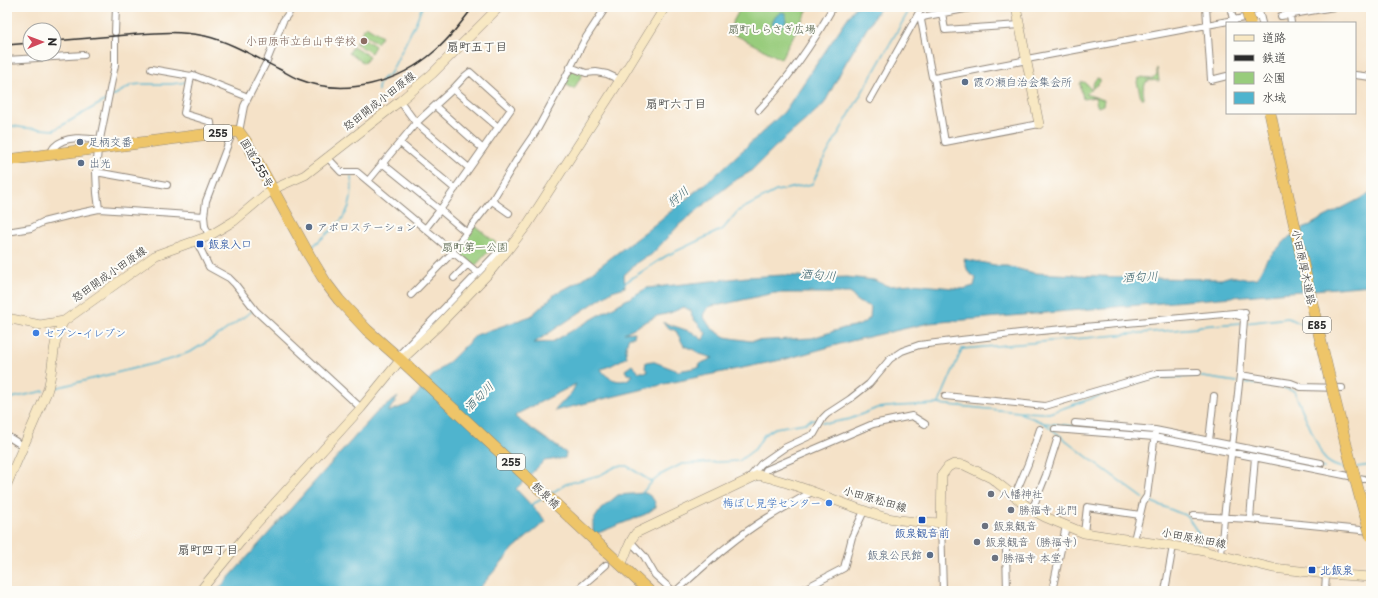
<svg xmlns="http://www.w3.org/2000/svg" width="1378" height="598" font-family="'Playpen Sans','Klee One',sans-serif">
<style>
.green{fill:#98cc7c;stroke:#627c54}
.water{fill:#4fb4ce;stroke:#3d707c;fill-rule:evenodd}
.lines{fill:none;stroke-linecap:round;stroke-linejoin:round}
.stream{stroke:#4fb4ce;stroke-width:1.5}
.street-casing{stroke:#90867a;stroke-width:8}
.secondary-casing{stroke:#90867a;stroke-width:10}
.highway-casing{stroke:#90867a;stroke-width:12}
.street{stroke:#fff;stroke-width:6}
.secondary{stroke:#f8e8c3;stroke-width:9}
.highway{stroke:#eec569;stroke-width:11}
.rail{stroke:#2b2b2b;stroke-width:1.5}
.highway-bridge-casing{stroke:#90867a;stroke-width:12;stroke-linecap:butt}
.highway-bridge{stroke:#eec569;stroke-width:11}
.education-dot{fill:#8d6e63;stroke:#fdfcf7;stroke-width:1.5}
.service-dot{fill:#5c6f8a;stroke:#fdfcf7;stroke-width:1.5}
.transit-dot{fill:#1a4fb4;stroke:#fdfcf7;stroke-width:1.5}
.shop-dot{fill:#3f7fe0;stroke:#fdfcf7;stroke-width:1.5}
.worship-dot{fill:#6b7280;stroke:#fdfcf7;stroke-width:1.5}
.labels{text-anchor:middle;stroke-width:4;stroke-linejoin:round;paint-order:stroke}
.shield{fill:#fdfcf7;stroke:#6a6a68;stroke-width:1}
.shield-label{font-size:10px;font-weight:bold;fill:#2b2b2b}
.park-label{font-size:11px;fill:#4c5b43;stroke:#fdfcf7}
.education-label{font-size:11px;fill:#785e54;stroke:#fdfcf7;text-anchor:end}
.service-label{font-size:11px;fill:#4e5e75;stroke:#fdfcf7;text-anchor:start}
.street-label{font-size:11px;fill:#2b2b2b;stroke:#fdfcf7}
.transit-label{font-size:11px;fill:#164399;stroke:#fdfcf7;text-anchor:start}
.shop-label{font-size:11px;fill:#366cbe;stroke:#fdfcf7;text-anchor:start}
.worship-label{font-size:11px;fill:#5b616d;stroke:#fdfcf7;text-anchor:start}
.neighbourhood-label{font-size:12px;fill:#2b2b2b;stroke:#fdfcf7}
.water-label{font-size:12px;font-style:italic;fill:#39626c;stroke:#fdfcf7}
</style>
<rect width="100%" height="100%" fill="#fdfcf7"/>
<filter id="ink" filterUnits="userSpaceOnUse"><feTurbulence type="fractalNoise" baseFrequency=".025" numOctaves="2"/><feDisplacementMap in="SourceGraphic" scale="8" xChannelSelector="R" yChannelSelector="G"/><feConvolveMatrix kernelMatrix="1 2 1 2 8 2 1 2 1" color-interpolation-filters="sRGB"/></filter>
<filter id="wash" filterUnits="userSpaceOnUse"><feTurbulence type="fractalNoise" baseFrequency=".012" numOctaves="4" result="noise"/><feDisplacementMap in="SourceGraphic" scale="16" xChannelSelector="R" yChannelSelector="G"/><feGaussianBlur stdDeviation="0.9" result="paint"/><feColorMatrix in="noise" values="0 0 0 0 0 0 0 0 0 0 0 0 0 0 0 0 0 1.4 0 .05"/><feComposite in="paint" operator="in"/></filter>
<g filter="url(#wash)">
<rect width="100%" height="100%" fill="#f5e2c8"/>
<!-- green -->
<path class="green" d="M 741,7 L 809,7 L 781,59 L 728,31 Z
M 366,26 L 382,36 L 377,43 L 361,33 Z
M 360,36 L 375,46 L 371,53 L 355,43 Z
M 353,46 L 369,56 L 364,63 L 349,53 Z
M 571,68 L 584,71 L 574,89 L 565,84 Z
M 1157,68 L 1159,81 L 1151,80 L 1146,82 L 1143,89 L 1144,98 L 1141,98 L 1137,82 L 1138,79 L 1143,77 L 1148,79 L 1153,78 L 1157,74 Z
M 1097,78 L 1100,79 L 1100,82 L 1086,94 L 1104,100 L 1103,105 L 1098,107 L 1097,105 L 1095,97 L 1083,99 L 1080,84 L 1081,82 L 1084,82 L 1091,89 L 1095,80 Z
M 475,226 L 496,243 L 475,266 L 456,250 Z"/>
<!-- water -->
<path class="water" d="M 855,7 L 880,7 L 845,64 L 824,104 L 775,147 L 750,172 L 734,181 L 680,224 L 651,255 L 639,261 L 624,275 L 625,287 L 612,291 L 534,343 L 552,342 L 647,288 L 747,277 L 784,275 L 823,278 L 847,277 L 874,280 L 888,286 L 912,284 L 963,289 L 974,286 L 976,278 L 968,272 L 964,259 L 1000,266 L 1007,266 L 1034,273 L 1142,278 L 1221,279 L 1231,276 L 1245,279 L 1257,278 L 1267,259 L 1289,237 L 1319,220 L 1371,193 L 1371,285 L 929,323 L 851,341 L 786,359 L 669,383 L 554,411 L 572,392 L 576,384 L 517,414 L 515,417 L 566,453 L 565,458 L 544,461 L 516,489 L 546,521 L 514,548 L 477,591 L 217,591 L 377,412 L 398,397 L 388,412 L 409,404 L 432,376 L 450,361 L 476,335 L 531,316 L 555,294 L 580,281 L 649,229 L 718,173 L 784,112 ZM 774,293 L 850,293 L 858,302 L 871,307 L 870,318 L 860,325 L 844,328 L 812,338 L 750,341 L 725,337 L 711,328 L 703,316 C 706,307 711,305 720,305 ZM 684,307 L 691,311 L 692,317 L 706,333 L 703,340 L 692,332 L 662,322 L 669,328 L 676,331 L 684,346 L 694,350 L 700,354 L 713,358 L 699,364 L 700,367 L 678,371 L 652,361 L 646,362 L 645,368 L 648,372 L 639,372 L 632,365 L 625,370 L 627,374 L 633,375 C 624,386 607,380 601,369 L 610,366 L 627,357 C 625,350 626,344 629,337 L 634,337 L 635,332 L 624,333 L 657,316 L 670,313 Z
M 782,12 L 785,13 L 786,21 L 780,28 L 775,30 L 772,28 C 772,21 775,15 782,12 Z
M 645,493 C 652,496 655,500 656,507 L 646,514 L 593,535 L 593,521 L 601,509 L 618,495 Z"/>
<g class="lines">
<!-- stream -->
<path class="stream" d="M 378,91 C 378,82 382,78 390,74 L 415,24 L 422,7
M 111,97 L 132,85 L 142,84 L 171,84 L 187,82
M 7,125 L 25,128 L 54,130 L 106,100
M 311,248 C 337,224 356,216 351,176
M 623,284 L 666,256 L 723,229 L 738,211 L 776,191 L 812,184 L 825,157 L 911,7
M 1245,323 L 1288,318 L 1304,325
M 1241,382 L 1280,387 L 1294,391 L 1322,455 C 1327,463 1337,468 1347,468
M 51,389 L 172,359 L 192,351 L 220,334 L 252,311
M 7,399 L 44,391
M 939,403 L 962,349 L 1196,328 L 1200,326 L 1241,323
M 1020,413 L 1044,423 L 1086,456 L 1143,498
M 822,422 L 829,423 L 850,419 L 877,408 L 899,406 L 938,404 L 1019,412 L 1049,413 L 1149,379 L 1196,376 L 1237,382
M 1044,423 L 1074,426
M 1134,431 L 1154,433
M 1158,434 L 1230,448
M 1234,449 L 1324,468
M 1357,467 L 1371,465
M 1365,477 L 1371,478
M 642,493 L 652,482
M 550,494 L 566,484 L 600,475 L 617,466 L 627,466 L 652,482 L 662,474 L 682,464 L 739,461 L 755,449 L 764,435 L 775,428 L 805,423 L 811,420 L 819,421
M 1147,500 L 1187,516 L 1206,545
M 529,506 L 544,498"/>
</g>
</g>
<g filter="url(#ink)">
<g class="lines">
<defs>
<path id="street" d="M 976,7 L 927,16 L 923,17 L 921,20 L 932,77 L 934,78 L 945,142 L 1039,124
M 1206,7 L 1211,80 L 1227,76
M 1230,7 L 1234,23
M 1258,7 L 1262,23
M 1286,7 L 1288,15
M 942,13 L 945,30 L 1020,25
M 1290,15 L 1291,23
M 1281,16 L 1334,7
M 115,32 L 116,7
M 1027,59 L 1260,15
M 7,60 L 84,55
M 570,67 L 586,73 L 596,72 L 607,74 L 620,80
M 151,69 L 191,76
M 1355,75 L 1371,77
M 934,78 L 1027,60
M 453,89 L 498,127
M 870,100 L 922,7
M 400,101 L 416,123 L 469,168
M 435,106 L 483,149
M 759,110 C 789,78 812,45 833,7
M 239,132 L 244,106 L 266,63 L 283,21 L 293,7
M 212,134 L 211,122 L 185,114 L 184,113 L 191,76 L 193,75 L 248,97
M 400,143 L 455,189
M 50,156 C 51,153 52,149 54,147 C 65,135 86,138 100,140
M 327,157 L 341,172 L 357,172 L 478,273
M 96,172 L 167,185
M 368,181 L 416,123 L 453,89 L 465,76 L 470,72 L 511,109 L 440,210 L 382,163
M 492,201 L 509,213
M 99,209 L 97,193 L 96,172 L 98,149 L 115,65 L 115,39
M 425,229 L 440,210 L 466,232
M 7,232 L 31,228 L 43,222 L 75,214 L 99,209 L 204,216
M 209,236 L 205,226 L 204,216 L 206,201 L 233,131
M 197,242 L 209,267 L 229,278 L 235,284 L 256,311 L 361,408
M 452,251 L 493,199 L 519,156 L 538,128 L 562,84 L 585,39 L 606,7
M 454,278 L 467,265
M 411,295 L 453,252
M 1236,315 L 1244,317 L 1244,319 L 1240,375
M 397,357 L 501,249 L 507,251
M 945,396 L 1045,406 L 1158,373 L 1198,372
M 1075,423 L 1155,430 L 1321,463
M 1055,429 L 1154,437 L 1364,479
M 7,436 L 23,446
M 1209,441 L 1214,396
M 763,476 L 766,470 L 873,424 L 912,416 L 925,424
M 749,478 L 761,464 L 784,448 L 814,434 L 823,418 L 827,414 L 850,399 L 869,384 L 890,359 L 902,351 L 919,345 L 1020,333 L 1245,312
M 1014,497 L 1028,464 L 1040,429
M 1032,510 L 1046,475 L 1057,440
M 1194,516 L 1250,519 L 1371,531
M 1250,519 L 1255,457
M 941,523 L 943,591
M 1084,533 L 1087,507 L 1140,515
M 1134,540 L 1143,502 L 1147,496 L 1155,433
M 630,541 L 644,556 L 655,575 L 673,591
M 1006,550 L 1007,591
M 1221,555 L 1224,518 L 1240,375 L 1291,383 L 1301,387 L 1342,388
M 576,591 L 606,565
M 676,591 C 705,565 734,538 767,518 C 782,509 797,500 812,492
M 800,591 L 844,568 L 852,537 L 864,511
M 1052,591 L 1066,526
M 1165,591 L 1173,546
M 1325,591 L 1326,574"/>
<path id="secondary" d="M 1016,7 L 1039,124
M 7,318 L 40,325 L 64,321
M 7,484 L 47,392 C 55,368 50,344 64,321 L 156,255 L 209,236 L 234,221 L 265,195 L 280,186 L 305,175 L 400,101 L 432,74 L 499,7
M 621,565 C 627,553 628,543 636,533 L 758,475 C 801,484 842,505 884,517 C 903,522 922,522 941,523 L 942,475 L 948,467 L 954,464 L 964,465 L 991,478 L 1032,510 L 1045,517 L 1084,533 L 1199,550 L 1273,568 L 1326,574 L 1371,577
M 200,591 L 246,535 L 361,408 L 397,364 L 437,327 L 488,274 L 507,251 L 527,225 L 620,80 L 665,7"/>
<path id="highway" d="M 7,160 L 233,131 L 239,132 L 247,143 L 309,255 L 326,283 L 339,300 L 367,330 L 401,360 L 649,591"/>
</defs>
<!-- street casing -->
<use href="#street" class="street-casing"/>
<!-- secondary casing -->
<use href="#secondary" class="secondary-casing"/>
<!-- highway casing -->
<use href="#highway" class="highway-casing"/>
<!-- street -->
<use href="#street" class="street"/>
<!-- secondary -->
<use href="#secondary" class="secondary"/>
<!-- highway -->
<use href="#highway" class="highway"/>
<!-- rail -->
<path class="rail" d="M 54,41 C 78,39 102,37 126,35 C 153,33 178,30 205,36 C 231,42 255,57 279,69 C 285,72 291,76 298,79 C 345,98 399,83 436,50 C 450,38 462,22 473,7
M 7,45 L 30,43"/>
<defs>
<path id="highway-bridge" d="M 1246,7 L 1250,23
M 1270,113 C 1301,255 1331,397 1371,536"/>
</defs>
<!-- highway-bridge casing -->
<use href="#highway-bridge" class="highway-bridge-casing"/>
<!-- highway-bridge -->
<use href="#highway-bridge" class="highway-bridge"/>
</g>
</g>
<!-- markers -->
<circle class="education-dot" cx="364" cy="41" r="4"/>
<g class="service-dot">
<circle cx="965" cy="82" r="4"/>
<circle cx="80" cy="142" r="4"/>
<circle cx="81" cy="163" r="4"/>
<circle cx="309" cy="227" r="4"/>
<circle cx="930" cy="555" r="4"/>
</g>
<g class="transit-dot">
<rect x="196" y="240" width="8" height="8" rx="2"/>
<rect x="918" y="516" width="8" height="8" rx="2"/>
<rect x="1308" y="566" width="8" height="8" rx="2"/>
</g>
<g class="shop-dot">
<circle cx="36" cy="333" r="4"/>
<circle cx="829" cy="503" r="4"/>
</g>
<g class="worship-dot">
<circle cx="991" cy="494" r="4"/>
<circle cx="1011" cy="510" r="4"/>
<circle cx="985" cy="526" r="4"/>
<circle cx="977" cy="542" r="4"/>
<circle cx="995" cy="558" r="4"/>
</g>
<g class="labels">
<!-- shield labels -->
<g class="shield">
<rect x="204" y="125" width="28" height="16" rx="3"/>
<rect x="1303" y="317" width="28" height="16" rx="3"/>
<rect x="497" y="454" width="28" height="16" rx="3"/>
</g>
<g class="shield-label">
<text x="218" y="137">255</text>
<text x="1317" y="329">E85</text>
<text x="511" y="466">255</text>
</g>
<!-- park labels -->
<g class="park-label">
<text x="772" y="33">扇町しらさぎ広場</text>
<text x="475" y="251">扇町第一公園</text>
</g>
<!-- education labels -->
<g class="education-label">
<text x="356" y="45">小田原市立白山中学校</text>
</g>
<!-- service labels -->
<g class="service-label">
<text x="973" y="86">霞の瀬自治会集会所</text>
<text x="88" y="146">足柄交番</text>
<text x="89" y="167">出光</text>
<text x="317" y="231">アポロステーション</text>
<text x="922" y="559" text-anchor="end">飯泉公民館</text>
</g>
<!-- street labels -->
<g class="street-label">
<text transform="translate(379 101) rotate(-38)" y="4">怒田開成小田原線</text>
<text transform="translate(257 163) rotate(60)" y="4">国道255号</text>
<text transform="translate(1304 267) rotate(78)" y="4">小田原厚木道路</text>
<text transform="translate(109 274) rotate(-35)" y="4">怒田開成小田原線</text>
<text transform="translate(546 495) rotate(43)" y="4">飯泉橋</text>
<text transform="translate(875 499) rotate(16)" y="4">小田原松田線</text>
<text transform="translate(1194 538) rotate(11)" y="4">小田原松田線</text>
</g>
<!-- transit labels -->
<g class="transit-label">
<text x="208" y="248">飯泉入口</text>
<text x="922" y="537" text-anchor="middle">飯泉観音前</text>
<text x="1320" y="574">北飯泉</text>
</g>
<!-- shop labels -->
<g class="shop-label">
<text x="44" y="337">セブン-イレブン</text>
<text x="821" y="507" text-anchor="end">梅ぼし見学センター</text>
</g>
<!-- worship labels -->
<g class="worship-label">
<text x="999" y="498">八幡神社</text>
<text x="1019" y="514">勝福寺 北門</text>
<text x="993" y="530">飯泉観音</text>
<text x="985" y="546">飯泉観音（勝福寺）</text>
<text x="1003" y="562">勝福寺 本堂</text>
</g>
<!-- neighbourhood labels -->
<g class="neighbourhood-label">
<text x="477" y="51">扇町五丁目</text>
<text x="676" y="108">扇町六丁目</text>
<text x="208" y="554">扇町四丁目</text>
</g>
<!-- water labels -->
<g class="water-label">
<text transform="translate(678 197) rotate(-40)" y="4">狩川</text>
<text transform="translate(818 275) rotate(4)" y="4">酒匂川</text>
<text transform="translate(1140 277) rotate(-3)" y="4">酒匂川</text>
<text transform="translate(479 397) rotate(-45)" y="4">酒匂川</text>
</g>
</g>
<!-- margin -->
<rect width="1378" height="598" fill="none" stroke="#fdfcf7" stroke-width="24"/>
<!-- legend -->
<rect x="1226" y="22" width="130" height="92" fill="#fdfcf7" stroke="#a9a8a5"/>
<rect x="1234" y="35" width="20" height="6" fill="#f8e8c3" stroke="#a9a8a5"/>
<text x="1262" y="42" font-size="12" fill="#2b2b2b">道路</text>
<rect x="1234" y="55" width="20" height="6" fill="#2b2b2b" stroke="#a9a8a5"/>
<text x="1262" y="62" font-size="12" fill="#2b2b2b">鉄道</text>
<rect x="1234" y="72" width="20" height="12" fill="#98cc7c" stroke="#a9a8a5"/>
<text x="1262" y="82" font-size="12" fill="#2b2b2b">公園</text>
<rect x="1234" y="92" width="20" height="12" fill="#4fb4ce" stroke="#a9a8a5"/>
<text x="1262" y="102" font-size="12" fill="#2b2b2b">水域</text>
<!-- north arrow -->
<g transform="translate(42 42) rotate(89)"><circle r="19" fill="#fdfcf7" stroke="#a9a8a5"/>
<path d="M0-3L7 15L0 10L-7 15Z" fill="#d1495b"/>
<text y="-6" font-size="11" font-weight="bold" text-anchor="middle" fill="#2b2b2b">N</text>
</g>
</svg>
